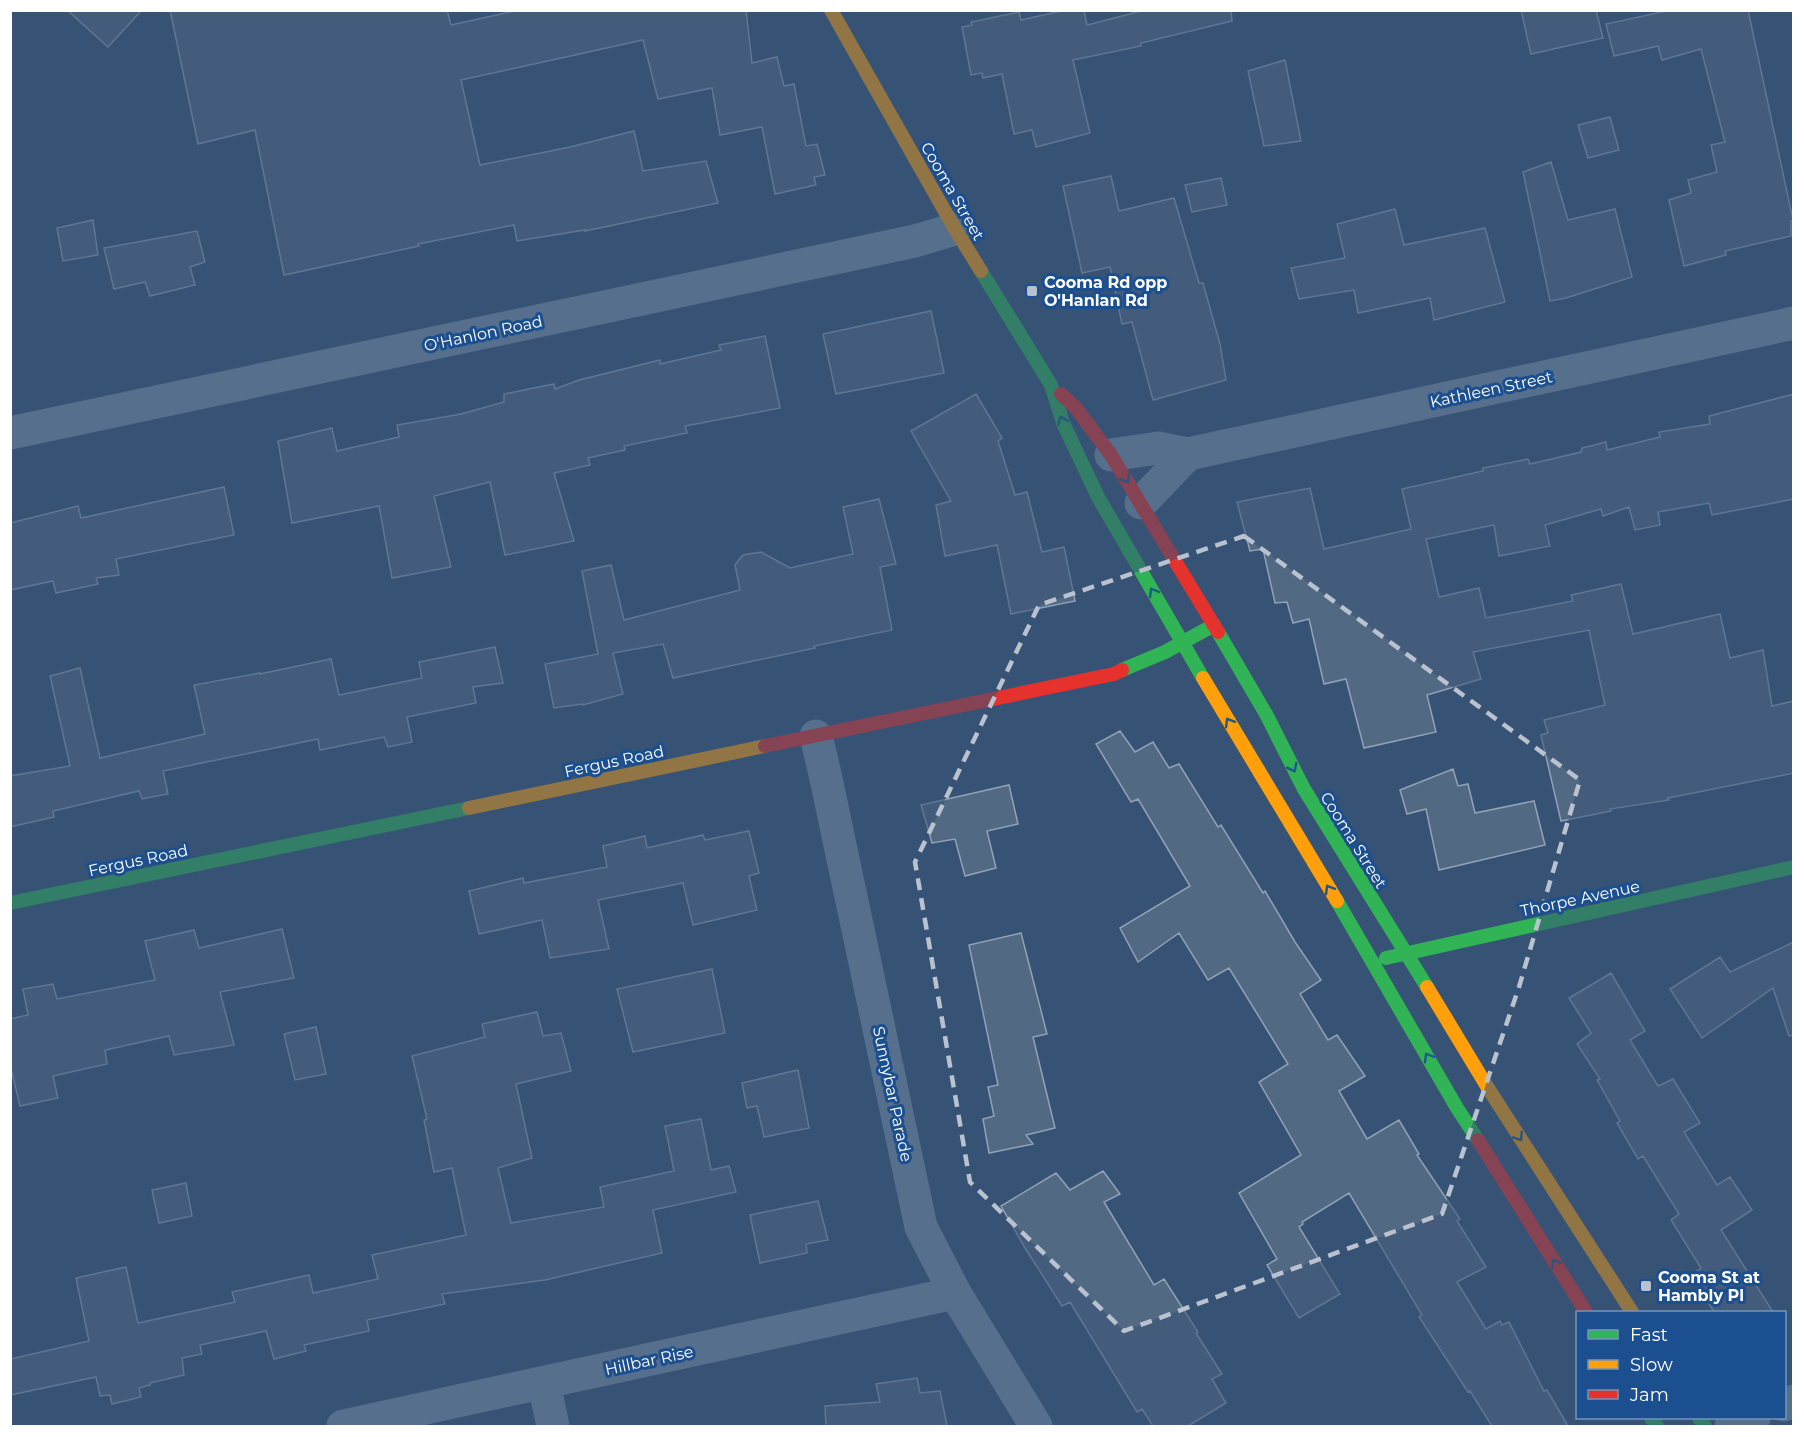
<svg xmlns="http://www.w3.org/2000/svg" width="1804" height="1437" font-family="Montserrat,sans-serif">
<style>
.building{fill:#526984;stroke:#92a2b6;stroke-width:1.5}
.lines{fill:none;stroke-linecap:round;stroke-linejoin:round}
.street{stroke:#7d92a8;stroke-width:33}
.fast{stroke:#30b455;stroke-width:14}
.slow{stroke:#ff9f0a;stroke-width:14}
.jam{stroke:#e5322d;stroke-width:14}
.oneway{stroke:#1d5989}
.marked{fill:none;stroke:#b9c2ce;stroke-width:4.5;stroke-dasharray:12 8;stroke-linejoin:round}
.poi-dot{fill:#b9c2ce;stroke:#1b4f8f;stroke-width:2}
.labels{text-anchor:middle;stroke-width:6;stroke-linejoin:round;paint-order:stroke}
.street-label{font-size:16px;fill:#fff;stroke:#1b4f8f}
.poi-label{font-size:16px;font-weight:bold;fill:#fff;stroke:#1b4f8f;text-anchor:start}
</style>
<rect width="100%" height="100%" fill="#365274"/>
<!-- building -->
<path class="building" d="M 67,10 L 142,10 L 108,47 Z
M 170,10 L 447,10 L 451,25 L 519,10 L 746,10 L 752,63 L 777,57 L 784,86 L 794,84 L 806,146 L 817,144 L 825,175 L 814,177 L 816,185 L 775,194 L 762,127 L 720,135 L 712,88 L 658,99 L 643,40 L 461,80 L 480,165 L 570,147 L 634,131 L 643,171 L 706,161 L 718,203 L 585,231 L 585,230 L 517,241 L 514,225 L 418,244 L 419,246 L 284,275 L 255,130 L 198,144 Z
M 1066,10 L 1084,10 L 1087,25 L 1145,10 L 1231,10 L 1232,21 L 1141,43 L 1141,46 L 1073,60 L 1090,133 L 1036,147 L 1032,130 L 1014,134 L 1002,74 L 983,78 L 982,73 L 971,75 L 962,27 L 972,25 L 971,22 L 1019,12 L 1021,20 Z
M 1521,10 L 1596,10 L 1603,38 L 1531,54 Z
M 1671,10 L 1748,10 L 1793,220 L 1791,221 L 1791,236 L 1725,251 L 1726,255 L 1684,266 L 1669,200 L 1691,193 L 1688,180 L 1717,172 L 1711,145 L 1725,142 L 1701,49 L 1662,60 L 1658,46 L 1614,56 L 1606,24 Z
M 1285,60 L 1301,141 L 1264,146 L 1248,71 Z
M 1610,117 L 1619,150 L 1588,158 L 1578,125 Z
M 1551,162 L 1568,220 L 1615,209 L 1632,277 L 1566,298 L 1550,301 L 1523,172 Z
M 1111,176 L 1119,211 L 1174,198 L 1199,283 L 1203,283 L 1220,344 L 1226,380 L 1153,400 L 1132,322 L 1122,324 L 1110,267 L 1082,273 L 1063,186 Z
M 1221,178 L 1227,205 L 1192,212 L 1185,185 Z
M 1395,209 L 1404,245 L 1485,228 L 1505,302 L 1434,320 L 1430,298 L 1358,313 L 1354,290 L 1299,299 L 1291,268 L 1345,258 L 1337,224 Z
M 93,220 L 98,255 L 63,261 L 57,228 Z
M 197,231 L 205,262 L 190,267 L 195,285 L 150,296 L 145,282 L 114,289 L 104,248 Z
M 931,311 L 944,373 L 836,394 L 823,334 Z
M 765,336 L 780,408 L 685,426 L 687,433 L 624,446 L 625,450 L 588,458 L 590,465 L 554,473 L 574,541 L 505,555 L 490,482 L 434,496 L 451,567 L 392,578 L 379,506 L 292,523 L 278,441 L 332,428 L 337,451 L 399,437 L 397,425 L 461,414 L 504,402 L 504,394 L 554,384 L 555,389 L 579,380 L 660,360 L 660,364 L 721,350 L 719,345 Z
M 976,394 L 1002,438 L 998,441 L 1015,495 L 1027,492 L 1042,552 L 1064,547 L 1075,601 L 1011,614 L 997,545 L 945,556 L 936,505 L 951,501 L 911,431 Z
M 1794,394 L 1794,499 L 1712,515 L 1709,503 L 1658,512 L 1660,525 L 1635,530 L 1629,507 L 1603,516 L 1601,509 L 1545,525 L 1550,546 L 1499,556 L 1494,525 L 1426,539 L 1439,597 L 1479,588 L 1486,618 L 1573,601 L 1571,595 L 1621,584 L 1633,634 L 1720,614 L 1730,658 L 1763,650 L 1772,706 L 1794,701 L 1794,773 L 1668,798 L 1669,800 L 1610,809 L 1611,811 L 1561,821 L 1541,735 L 1548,733 L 1544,720 L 1605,705 L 1589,630 L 1473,652 L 1481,679 L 1427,695 L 1436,732 L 1364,748 L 1346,679 L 1324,684 L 1309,619 L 1293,623 L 1287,602 L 1275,603 L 1263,549 L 1250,551 L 1237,502 L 1310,488 L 1324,549 L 1411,529 L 1402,489 L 1483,471 L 1483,468 L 1528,459 L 1530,464 L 1581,452 L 1582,448 L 1606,442 L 1607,450 L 1660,437 L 1659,432 L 1710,424 L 1709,416 Z
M 224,487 L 234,535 L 116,559 L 119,575 L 96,578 L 98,584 L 56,593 L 53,581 L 10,590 L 10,523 L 78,506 L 81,518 Z
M 879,499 L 896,564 L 880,567 L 892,630 L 814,646 L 815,648 L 673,678 L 663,644 L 613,653 L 623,694 L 583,705 L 582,704 L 554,708 L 545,664 L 598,654 L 582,571 L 611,565 L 624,620 L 740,590 L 735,565 L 743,555 L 761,552 L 790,568 L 853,554 L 843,507 Z
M 495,647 L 503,683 L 473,687 L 476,703 L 407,717 L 412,742 L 388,747 L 384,737 L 320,750 L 318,739 L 163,771 L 168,794 L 142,799 L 139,791 L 53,811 L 54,817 L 10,827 L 10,776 L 70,766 L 50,676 L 80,668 L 100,758 L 205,734 L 194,685 L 260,673 L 260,674 L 331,659 L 339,695 L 422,678 L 419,662 Z
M 1120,731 L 1135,752 L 1153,742 L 1169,768 L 1179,764 L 1218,827 L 1221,825 L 1263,893 L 1265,891 L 1295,942 L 1321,980 L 1300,994 L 1328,1040 L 1337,1035 L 1365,1076 L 1339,1091 L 1367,1139 L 1399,1120 L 1419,1154 L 1417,1155 L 1460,1219 L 1457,1221 L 1486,1267 L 1457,1282 L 1486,1329 L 1500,1321 L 1502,1325 L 1509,1322 L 1544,1391 L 1547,1390 L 1568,1426 L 1492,1426 L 1470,1391 L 1468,1392 L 1419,1317 L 1422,1315 L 1349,1193 L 1302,1222 L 1303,1224 L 1299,1227 L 1340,1294 L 1299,1318 L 1267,1265 L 1277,1259 L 1239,1193 L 1301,1155 L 1259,1082 L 1288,1064 L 1229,968 L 1208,980 L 1179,933 L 1138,962 L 1120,928 L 1190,886 L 1138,799 L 1131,802 L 1096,744 Z
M 1453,769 L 1458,786 L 1468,784 L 1475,813 L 1534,801 L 1545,845 L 1439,870 L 1426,809 L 1407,814 L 1400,790 Z
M 1009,785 L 1018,824 L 987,831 L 996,868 L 965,876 L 955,839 L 932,843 L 921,805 Z
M 749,831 L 759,873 L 749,876 L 757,910 L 693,925 L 683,883 L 598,900 L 609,949 L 550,958 L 542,920 L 479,934 L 469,891 L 523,878 L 524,883 L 607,867 L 603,846 L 645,836 L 647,848 L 703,835 L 705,840 Z
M 282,929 L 294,978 L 220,992 L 234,1045 L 174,1055 L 169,1036 L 105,1050 L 107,1064 L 53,1076 L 58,1098 L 20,1106 L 10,1064 L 10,1019 L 28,1015 L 23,989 L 53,984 L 57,999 L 155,980 L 145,941 L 194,930 L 199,948 Z
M 1021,933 L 1047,1034 L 1033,1037 L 1055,1128 L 1026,1135 L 1033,1144 L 989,1153 L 983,1119 L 994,1116 L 988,1087 L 998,1085 L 969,945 Z
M 1794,942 L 1794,1035 L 1789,1036 L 1773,988 L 1702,1038 L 1670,989 L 1720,957 L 1730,972 Z
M 712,969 L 725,1033 L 633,1052 L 617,989 Z
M 1611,973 L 1645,1031 L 1630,1040 L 1658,1086 L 1673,1079 L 1700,1123 L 1684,1132 L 1717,1185 L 1730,1177 L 1752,1210 L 1721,1230 L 1773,1312 L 1714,1312 L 1699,1288 L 1704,1284 L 1697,1271 L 1701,1268 L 1671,1220 L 1679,1214 L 1643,1156 L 1638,1159 L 1617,1123 L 1620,1121 L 1597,1080 L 1600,1079 L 1577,1044 L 1591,1033 L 1569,998 Z
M 537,1012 L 543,1036 L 561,1033 L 571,1071 L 516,1084 L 532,1158 L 498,1168 L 511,1223 L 604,1207 L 600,1187 L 674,1171 L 665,1126 L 701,1119 L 711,1170 L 729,1166 L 736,1192 L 653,1210 L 662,1253 L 545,1280 L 442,1294 L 445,1304 L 367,1320 L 369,1331 L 304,1345 L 306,1351 L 274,1359 L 266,1331 L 200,1345 L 202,1354 L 182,1358 L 184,1375 L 150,1383 L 150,1385 L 139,1388 L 141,1397 L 112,1404 L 110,1395 L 100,1396 L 96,1377 L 10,1395 L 10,1359 L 89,1341 L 76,1278 L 126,1267 L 138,1323 L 235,1302 L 232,1292 L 309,1275 L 313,1293 L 378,1279 L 372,1255 L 466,1235 L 452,1168 L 434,1172 L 424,1120 L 427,1119 L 412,1056 L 485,1037 L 482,1024 Z
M 316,1027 L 326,1074 L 295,1080 L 284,1034 Z
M 798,1070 L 809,1128 L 764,1137 L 757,1106 L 747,1108 L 742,1083 Z
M 1103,1171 L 1120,1194 L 1104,1202 L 1154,1285 L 1164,1279 L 1198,1332 L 1196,1333 L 1222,1374 L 1212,1379 L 1226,1403 L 1188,1426 L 1153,1426 L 1142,1409 L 1137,1412 L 1070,1302 L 1062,1306 L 1025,1248 L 1001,1206 L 1056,1173 L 1070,1190 Z
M 186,1183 L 192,1216 L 159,1223 L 152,1190 Z
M 818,1201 L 828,1240 L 806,1244 L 807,1253 L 760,1263 L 750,1215 Z
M 917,1378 L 920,1393 L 940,1391 L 947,1426 L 826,1426 L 825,1406 L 880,1402 L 876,1384 Z"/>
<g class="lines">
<!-- street -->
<path class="street" d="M 10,433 L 915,241 L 955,229
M 1111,455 L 1158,448 L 1188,454 L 1794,323
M 1141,503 L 1188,454
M 816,736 L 825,774 L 921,1227 L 955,1293 L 1036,1426
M 544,1384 L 553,1426
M 1784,1405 L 1794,1401
M 343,1426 L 955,1293
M 1731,1426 L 1754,1418"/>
<!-- fast -->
<path class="fast" d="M 981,271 L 1051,385 L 1063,423 L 1098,497 L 1203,678
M 1218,632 L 1266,714 L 1304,789 L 1427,987
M 1122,670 L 1165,652 L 1214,625
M 1337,901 L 1457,1108 L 1478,1140
M 10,903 L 469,808
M 1386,958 L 1794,867
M 1651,1418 L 1657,1426
M 1699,1418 L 1705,1426"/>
<!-- slow -->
<path class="slow" d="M 831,10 L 955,229 L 981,271
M 1203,678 L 1337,901
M 469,808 L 765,746
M 1427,987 L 1488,1088 L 1632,1312"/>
<!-- jam -->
<path class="jam" d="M 1061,394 L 1076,408 L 1111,455 L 1218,632
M 765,746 L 1114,674 L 1122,670
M 1478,1140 L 1586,1312"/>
</g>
<!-- one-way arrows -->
<defs><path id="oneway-chevron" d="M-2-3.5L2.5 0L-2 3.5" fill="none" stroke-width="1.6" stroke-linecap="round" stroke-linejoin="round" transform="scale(1.5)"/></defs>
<g class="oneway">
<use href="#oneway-chevron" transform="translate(1062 420) rotate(-111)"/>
<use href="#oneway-chevron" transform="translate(1126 479) rotate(59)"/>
<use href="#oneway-chevron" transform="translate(1153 592) rotate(-120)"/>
<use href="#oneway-chevron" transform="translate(1229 722) rotate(-121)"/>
<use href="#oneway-chevron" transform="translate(1293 768) rotate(63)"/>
<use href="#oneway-chevron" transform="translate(1329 889) rotate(-121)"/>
<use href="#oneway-chevron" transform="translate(1428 1057) rotate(-120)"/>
<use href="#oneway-chevron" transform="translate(1519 1137) rotate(57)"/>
<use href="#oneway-chevron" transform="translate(1555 1263) rotate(-122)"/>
</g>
<!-- marked area -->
<path d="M0 0H1804V1437H0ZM 1244,536 L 1580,780 L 1519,987 L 1442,1214 L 1124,1331 L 970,1182 L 915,862 L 1039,605 Z" fill="#365274" fill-opacity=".55" fill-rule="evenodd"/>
<path class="marked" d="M 1244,536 L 1580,780 L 1519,987 L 1442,1214 L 1124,1331 L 970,1182 L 915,862 L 1039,605 Z"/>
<!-- markers -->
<g class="poi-dot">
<rect x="1026" y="285" width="12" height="12" rx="3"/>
<rect x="1640" y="1280" width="12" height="12" rx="3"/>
</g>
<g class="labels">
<!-- street labels -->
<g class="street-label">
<text transform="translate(953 191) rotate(60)" y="6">Cooma Street</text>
<text transform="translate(483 333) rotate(-12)" y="6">O'Hanlon Road</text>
<text transform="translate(1491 389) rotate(-12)" y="6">Kathleen Street</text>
<text transform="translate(614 761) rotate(-12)" y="6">Fergus Road</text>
<text transform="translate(1354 840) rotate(58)" y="6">Cooma Street</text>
<text transform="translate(138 860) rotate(-12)" y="6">Fergus Road</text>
<text transform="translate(1580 898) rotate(-12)" y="6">Thorpe Avenue</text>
<text transform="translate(893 1094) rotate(78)" y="6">Sunnybar Parade</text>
<text transform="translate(649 1360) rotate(-12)" y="6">Hillbar Rise</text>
</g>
<!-- poi labels -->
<g class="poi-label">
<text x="1044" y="288">Cooma Rd opp<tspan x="1044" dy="18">O'Hanlan Rd</tspan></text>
<text x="1658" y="1283">Cooma St at<tspan x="1658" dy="18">Hambly Pl</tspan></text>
</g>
</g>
<!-- border -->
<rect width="1804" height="1437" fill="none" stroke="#ffffff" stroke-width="24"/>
<!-- legend -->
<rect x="1576" y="1311" width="210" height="108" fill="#1b4f8f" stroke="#7695bc" stroke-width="1.5"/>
<rect x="1588" y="1330" width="30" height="9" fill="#30b455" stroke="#7695bc" stroke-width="1.5"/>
<text x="1630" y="1341" font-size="18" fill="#ffffff">Fast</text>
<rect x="1588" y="1360" width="30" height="9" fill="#ff9f0a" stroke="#7695bc" stroke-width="1.5"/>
<text x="1630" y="1371" font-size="18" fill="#ffffff">Slow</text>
<rect x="1588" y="1390" width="30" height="9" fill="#e5322d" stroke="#7695bc" stroke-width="1.5"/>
<text x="1630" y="1401" font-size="18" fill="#ffffff">Jam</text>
</svg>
